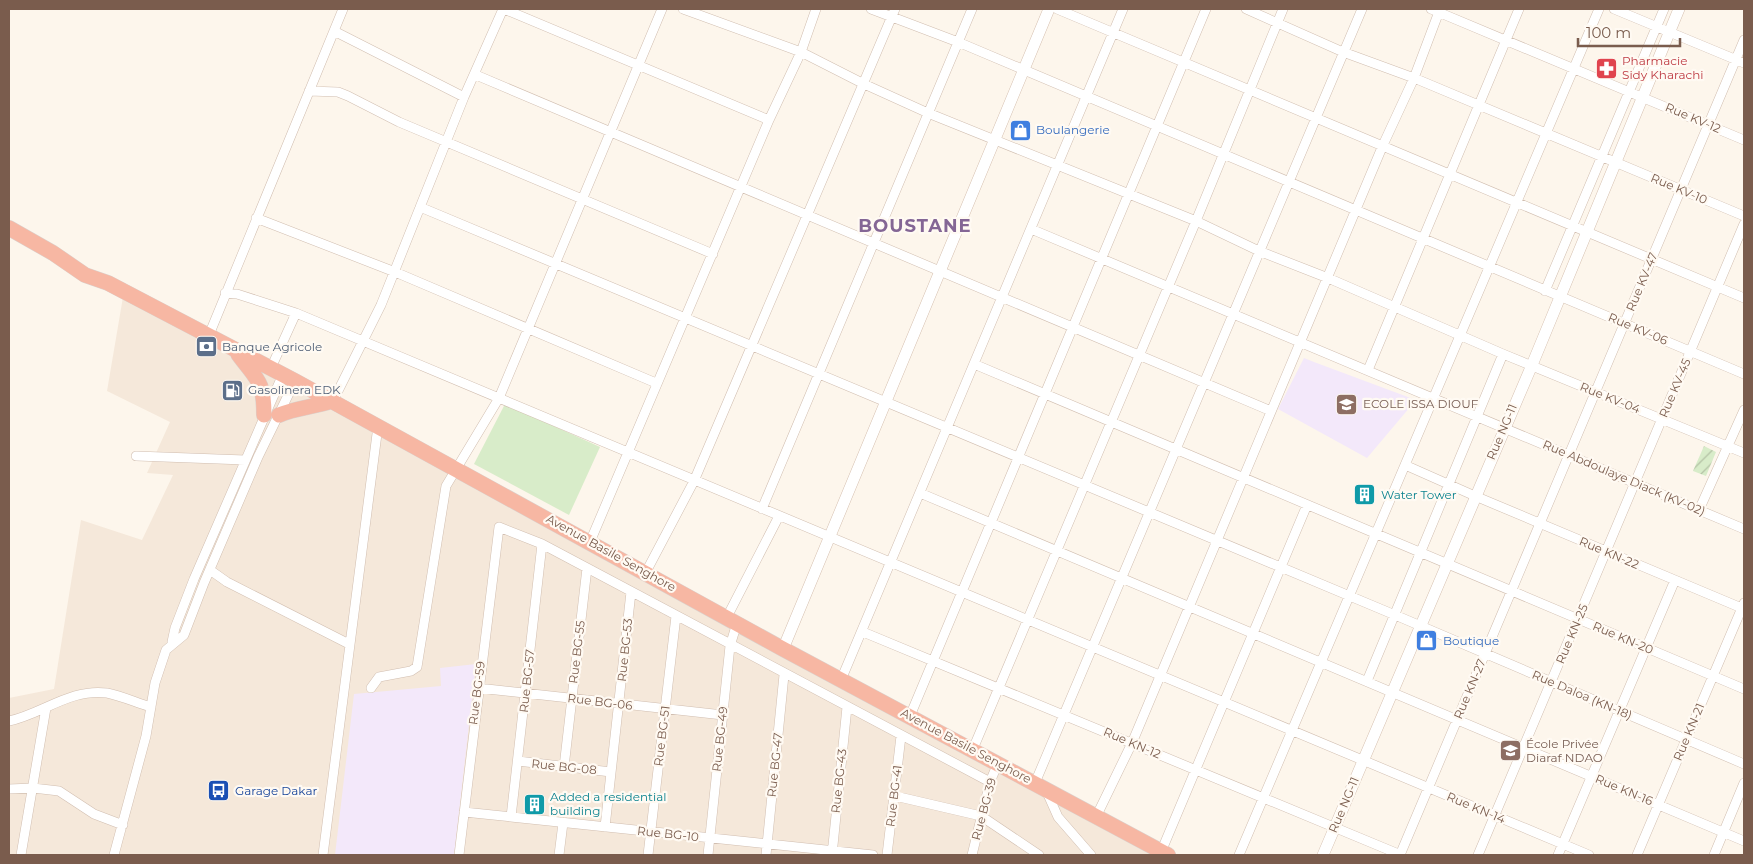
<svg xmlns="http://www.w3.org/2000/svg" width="1753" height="864" font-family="Montserrat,sans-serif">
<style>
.residential{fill:#f5e8da}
.education{fill:#f3e8fa}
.park{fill:#d8ecc9}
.garden{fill:url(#garden-furrows)}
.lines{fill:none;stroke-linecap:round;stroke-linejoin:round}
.street-casing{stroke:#d1beb0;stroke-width:10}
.secondary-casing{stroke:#d6c0b0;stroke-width:12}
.highway-casing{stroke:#dad1cd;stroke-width:16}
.street{stroke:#fff;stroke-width:9}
.secondary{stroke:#fff;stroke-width:11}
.highway{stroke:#f7b7a3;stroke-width:15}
.labels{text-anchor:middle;stroke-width:4.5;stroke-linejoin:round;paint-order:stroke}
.health-label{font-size:12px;fill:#be3a42;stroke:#fffaf3;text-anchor:start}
.street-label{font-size:12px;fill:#7a5c4d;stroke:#fffaf3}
.shop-label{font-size:12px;fill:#366cbe;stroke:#fffaf3;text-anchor:start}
.service-label{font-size:12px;fill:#4e5e75;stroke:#fffaf3;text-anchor:start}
.education-label{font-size:12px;fill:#785e54;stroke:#fffaf3;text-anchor:start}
.culture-label{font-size:12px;fill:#0d838f;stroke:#fffaf3;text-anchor:start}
.transit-label{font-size:12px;fill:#164399;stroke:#fffaf3;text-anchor:start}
.district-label{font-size:18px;font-weight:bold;letter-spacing:1px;fill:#846695;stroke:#fffaf3}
</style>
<defs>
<pattern id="garden-furrows" width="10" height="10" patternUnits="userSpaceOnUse" patternTransform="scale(1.25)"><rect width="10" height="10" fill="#d8ecc9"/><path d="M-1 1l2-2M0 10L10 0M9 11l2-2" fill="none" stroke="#b4c2a5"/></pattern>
</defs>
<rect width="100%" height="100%" fill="#fdf6ec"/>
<!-- residential -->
<path class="residential" d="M 123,297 L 1153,855 L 9,855 L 9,698 L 54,689 L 81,520 L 142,540 L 173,475 L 147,473 L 170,422 L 107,391 Z"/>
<!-- education -->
<path class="education" d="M 1304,358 L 1314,362 L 1416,400 L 1367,458 L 1278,409 Z
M 476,664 L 454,855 L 335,855 L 354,694 L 441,686 L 440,668 Z"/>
<!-- park -->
<path class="park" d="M 505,404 L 600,447 L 569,515 L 474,464 Z"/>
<!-- garden -->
<path class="garden" d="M 1704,446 L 1716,452 L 1706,476 L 1693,471 Z"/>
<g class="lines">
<defs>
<path id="street" d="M 504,9 L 769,120
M 683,9 L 801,52 L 864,84 L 928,113 L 1196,221 L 1259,251 L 1328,278 L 1503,354 L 1744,453
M 871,9 L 958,42 L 1744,374
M 1057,9 L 1744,298
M 1246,9 L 1343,52 L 1414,78 L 1744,216
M 1431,9 L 1744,140
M 1614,9 L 1744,63
M 334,31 L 464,97
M 476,75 L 1271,411
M 309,91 L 338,92 L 348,96 L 399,122 L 713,254
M 420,207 L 1395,615 L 1744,764
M 256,218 L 395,272 L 656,383
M 1031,229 L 1744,529
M 1545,291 L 1664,9
M 225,293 L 237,294 L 296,313 L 1589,855
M 209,335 L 343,9
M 974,364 L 1744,689
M 271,368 L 296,313
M 1368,370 L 1519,9
M 333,401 L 381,305 L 464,97 L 503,9
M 136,456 L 245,460
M 1405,465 L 1475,496 L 1744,609
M 920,493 L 1744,841
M 762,509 L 972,9
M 1699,510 L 1744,410
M 590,542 L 769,120 L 801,52 L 816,9
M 210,570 L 227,582 L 349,644
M 646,572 L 694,481 L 895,9
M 727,617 L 779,516
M 863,632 L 1401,855
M 172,642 L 175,628 L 194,579 L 283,374
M 841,680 L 1123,9
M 1367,681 L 1503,354
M 371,688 L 379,677 L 411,671 L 417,667 L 446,486 L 499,398 L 662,9
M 478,688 L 723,715
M 910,716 L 1206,9
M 9,721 C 42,714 71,688 107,693 C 122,696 137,703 151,707
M 973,749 L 1196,221 L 1283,9
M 518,761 L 611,772
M 564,767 L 587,568
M 1035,783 L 1362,9
M 9,789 L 33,788 L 59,791 L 94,814 L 123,825
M 1046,790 L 1058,817 L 1091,855
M 895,796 L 981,816 L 1039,855
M 464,812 L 873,855
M 511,817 L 542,544
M 1096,817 L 1132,743 L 1383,145 L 1414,78 L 1440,9
M 605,827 L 631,592
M 1161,852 L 1307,505
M 21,855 L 46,708
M 114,855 L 146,736 L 155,683 L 166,650 L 184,635 L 204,583 L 258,457 L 295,381
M 323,855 L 378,426
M 459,855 L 499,527 L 542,544 L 990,782
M 559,855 L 563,823
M 648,855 L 676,616
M 708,855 L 730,646 L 737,623
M 766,855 L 784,675
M 832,855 L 847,707
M 887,855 L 901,736
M 972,855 L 990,782 L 998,763
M 1239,855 L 1599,9
M 1400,855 L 1744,40
M 1478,855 L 1744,224
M 1558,855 L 1675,580
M 1637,855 L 1744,603
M 1714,855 L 1744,783"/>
<path id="secondary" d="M 783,649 L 1049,9
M 1323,855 L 1532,365 L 1679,9"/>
<path id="highway" d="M 9,228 L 53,253 L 85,275 L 108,283 L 295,381 L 783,649 L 1168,855
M 238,354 C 257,380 264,380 264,415
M 279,415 C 296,408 314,407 332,401"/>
</defs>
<!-- street casing -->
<use href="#street" class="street-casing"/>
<!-- secondary casing -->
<use href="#secondary" class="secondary-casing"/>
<!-- highway casing -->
<use href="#highway" class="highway-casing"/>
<!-- street -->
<use href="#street" class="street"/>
<!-- secondary -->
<use href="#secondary" class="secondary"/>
<!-- highway -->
<use href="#highway" class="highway"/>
</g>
<!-- icons -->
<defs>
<symbol id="pharmacy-square" viewBox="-11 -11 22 22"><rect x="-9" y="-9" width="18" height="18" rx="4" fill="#e0444e" stroke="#fffaf3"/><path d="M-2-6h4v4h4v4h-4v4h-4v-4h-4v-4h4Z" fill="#fff"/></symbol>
<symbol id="shop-square" viewBox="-11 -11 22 22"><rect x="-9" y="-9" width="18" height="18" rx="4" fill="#3f7fe0" stroke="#fffaf3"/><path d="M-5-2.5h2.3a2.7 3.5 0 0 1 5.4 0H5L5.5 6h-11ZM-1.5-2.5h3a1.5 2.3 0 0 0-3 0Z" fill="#fff"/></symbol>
<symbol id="bank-square" viewBox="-11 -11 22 22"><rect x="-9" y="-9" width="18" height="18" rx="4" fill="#5c6f8a" stroke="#fffaf3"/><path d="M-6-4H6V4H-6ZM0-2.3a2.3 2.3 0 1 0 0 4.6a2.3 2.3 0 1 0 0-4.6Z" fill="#fff"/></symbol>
<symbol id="fuel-square" viewBox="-11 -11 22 22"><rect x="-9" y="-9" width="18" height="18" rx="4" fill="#5c6f8a" stroke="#fffaf3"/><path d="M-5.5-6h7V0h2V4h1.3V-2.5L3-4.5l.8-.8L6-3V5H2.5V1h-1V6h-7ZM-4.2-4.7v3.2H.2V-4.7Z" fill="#fff"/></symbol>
<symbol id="school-square" viewBox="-11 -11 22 22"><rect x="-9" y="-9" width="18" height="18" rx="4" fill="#8d6e63" stroke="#fffaf3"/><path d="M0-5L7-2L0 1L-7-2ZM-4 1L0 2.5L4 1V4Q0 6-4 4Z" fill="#fff"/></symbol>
<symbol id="building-square" viewBox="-11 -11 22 22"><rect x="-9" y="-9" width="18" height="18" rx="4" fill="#0f9aa8" stroke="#fffaf3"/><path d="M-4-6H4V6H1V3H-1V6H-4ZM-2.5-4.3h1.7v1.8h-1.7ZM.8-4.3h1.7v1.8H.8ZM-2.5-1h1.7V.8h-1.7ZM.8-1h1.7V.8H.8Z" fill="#fff"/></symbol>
<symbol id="university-square" viewBox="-11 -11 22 22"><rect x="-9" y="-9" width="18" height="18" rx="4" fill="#8d6e63" stroke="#fffaf3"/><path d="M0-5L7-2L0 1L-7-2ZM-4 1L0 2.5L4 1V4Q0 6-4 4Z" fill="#fff"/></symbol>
<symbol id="bus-square" viewBox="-11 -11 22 22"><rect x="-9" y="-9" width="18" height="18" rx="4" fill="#1a4fb4" stroke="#fffaf3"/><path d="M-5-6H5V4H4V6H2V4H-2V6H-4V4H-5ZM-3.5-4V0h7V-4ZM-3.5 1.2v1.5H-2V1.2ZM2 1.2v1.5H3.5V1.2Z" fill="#fff"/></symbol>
</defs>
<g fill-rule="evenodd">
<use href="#pharmacy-square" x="1594" y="56" width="25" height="25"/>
<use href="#shop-square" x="1008" y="118" width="25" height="25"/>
<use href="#bank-square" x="194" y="334" width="25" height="25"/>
<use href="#fuel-square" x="220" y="378" width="25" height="25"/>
<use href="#school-square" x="1334" y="392" width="25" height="25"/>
<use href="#building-square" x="1352" y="482" width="25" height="25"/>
<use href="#shop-square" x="1414" y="628" width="25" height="25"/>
<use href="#university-square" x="1498" y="738" width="25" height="25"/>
<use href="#bus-square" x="206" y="778" width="25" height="25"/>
<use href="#building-square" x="522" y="792" width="25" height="25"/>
</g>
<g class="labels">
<!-- health labels -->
<g class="health-label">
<text x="1622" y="65">Pharmacie<tspan x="1622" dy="14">Sidy Kharachi</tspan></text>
</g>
<!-- street labels -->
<g class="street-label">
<text transform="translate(1693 118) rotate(23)" y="4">Rue KV-12</text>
<text transform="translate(1679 189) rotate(23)" y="4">Rue KV-10</text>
<text transform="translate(1642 282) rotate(-67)" y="4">Rue KV-47</text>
<text transform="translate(1638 329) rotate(23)" y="4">Rue KV-06</text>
<text transform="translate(1675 388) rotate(-67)" y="4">Rue KV-45</text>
<text transform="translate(1610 398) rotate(22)" y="4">Rue KV-04</text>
<text transform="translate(1502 432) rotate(-67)" y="4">Rue NG-11</text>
<text transform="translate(1624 478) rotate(23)" y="4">Rue Abdoulaye Diack (KV-02)</text>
<text transform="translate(611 553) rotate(29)" y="4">Avenue Basile Senghore</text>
<text transform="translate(1609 553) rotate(23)" y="4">Rue KN-22</text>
<text transform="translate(1572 634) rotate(-67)" y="4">Rue KN-25</text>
<text transform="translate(1623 638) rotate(23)" y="4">Rue KN-20</text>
<text transform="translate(625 650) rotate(-84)" y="4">Rue BG-53</text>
<text transform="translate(577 652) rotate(-83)" y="4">Rue BG-55</text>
<text transform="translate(527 681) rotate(-84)" y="4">Rue BG-57</text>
<text transform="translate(1470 689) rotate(-67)" y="4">Rue KN-27</text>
<text transform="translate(477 693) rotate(-83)" y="4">Rue BG-59</text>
<text transform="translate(1582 695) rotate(23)" y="4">Rue Daloa (KN-18)</text>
<text transform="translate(600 702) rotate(7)" y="4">Rue BG-06</text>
<text transform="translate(1689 732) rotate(-67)" y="4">Rue KN-21</text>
<text transform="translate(662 736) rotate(-83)" y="4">Rue BG-51</text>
<text transform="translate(720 739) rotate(-84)" y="4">Rue BG-49</text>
<text transform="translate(1132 743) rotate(23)" y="4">Rue KN-12</text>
<text transform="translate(966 746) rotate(28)" y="4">Avenue Basile Senghore</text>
<text transform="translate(775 765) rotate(-84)" y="4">Rue BG-47</text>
<text transform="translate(564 767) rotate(6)" y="4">Rue BG-08</text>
<text transform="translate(839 781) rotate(-84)" y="4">Rue BG-43</text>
<text transform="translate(1624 790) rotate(23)" y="4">Rue KN-16</text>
<text transform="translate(894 796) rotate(-83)" y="4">Rue BG-41</text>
<text transform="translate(1344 805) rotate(-67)" y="4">Rue NG-11</text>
<text transform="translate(1476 808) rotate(23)" y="4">Rue KN-14</text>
<text transform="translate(984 809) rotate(-75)" y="4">Rue BG-39</text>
<text transform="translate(668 834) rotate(6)" y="4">Rue BG-10</text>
</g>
<!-- shop labels -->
<g class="shop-label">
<text x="1036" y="134">Boulangerie</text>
<text x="1443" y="645">Boutique</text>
</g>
<!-- service labels -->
<g class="service-label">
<text x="222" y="351">Banque Agricole</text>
<text x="248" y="394">Gasolinera EDK</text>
</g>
<!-- education labels -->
<g class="education-label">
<text x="1363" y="408">ECOLE ISSA DIOUF</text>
<text x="1526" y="748">École Privée<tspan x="1526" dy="14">Diaraf NDAO</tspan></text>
</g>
<!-- culture labels -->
<g class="culture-label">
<text x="1381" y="499">Water Tower</text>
<text x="550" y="801">Added a residential<tspan x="550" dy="14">building</tspan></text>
</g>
<!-- transit labels -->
<g class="transit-label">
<text x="235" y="795">Garage Dakar</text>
</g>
<!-- district labels -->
<g class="district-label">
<text x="915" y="232">BOUSTANE</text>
</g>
</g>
<!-- border -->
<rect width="1753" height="864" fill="none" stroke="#7a5c4d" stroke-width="20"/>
<!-- scale -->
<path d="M1578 38v8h102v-8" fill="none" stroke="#7a5c4d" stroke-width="2.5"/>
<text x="1586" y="38" font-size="15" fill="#7a5c4d" stroke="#fffaf3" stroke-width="4" paint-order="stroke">100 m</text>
</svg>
